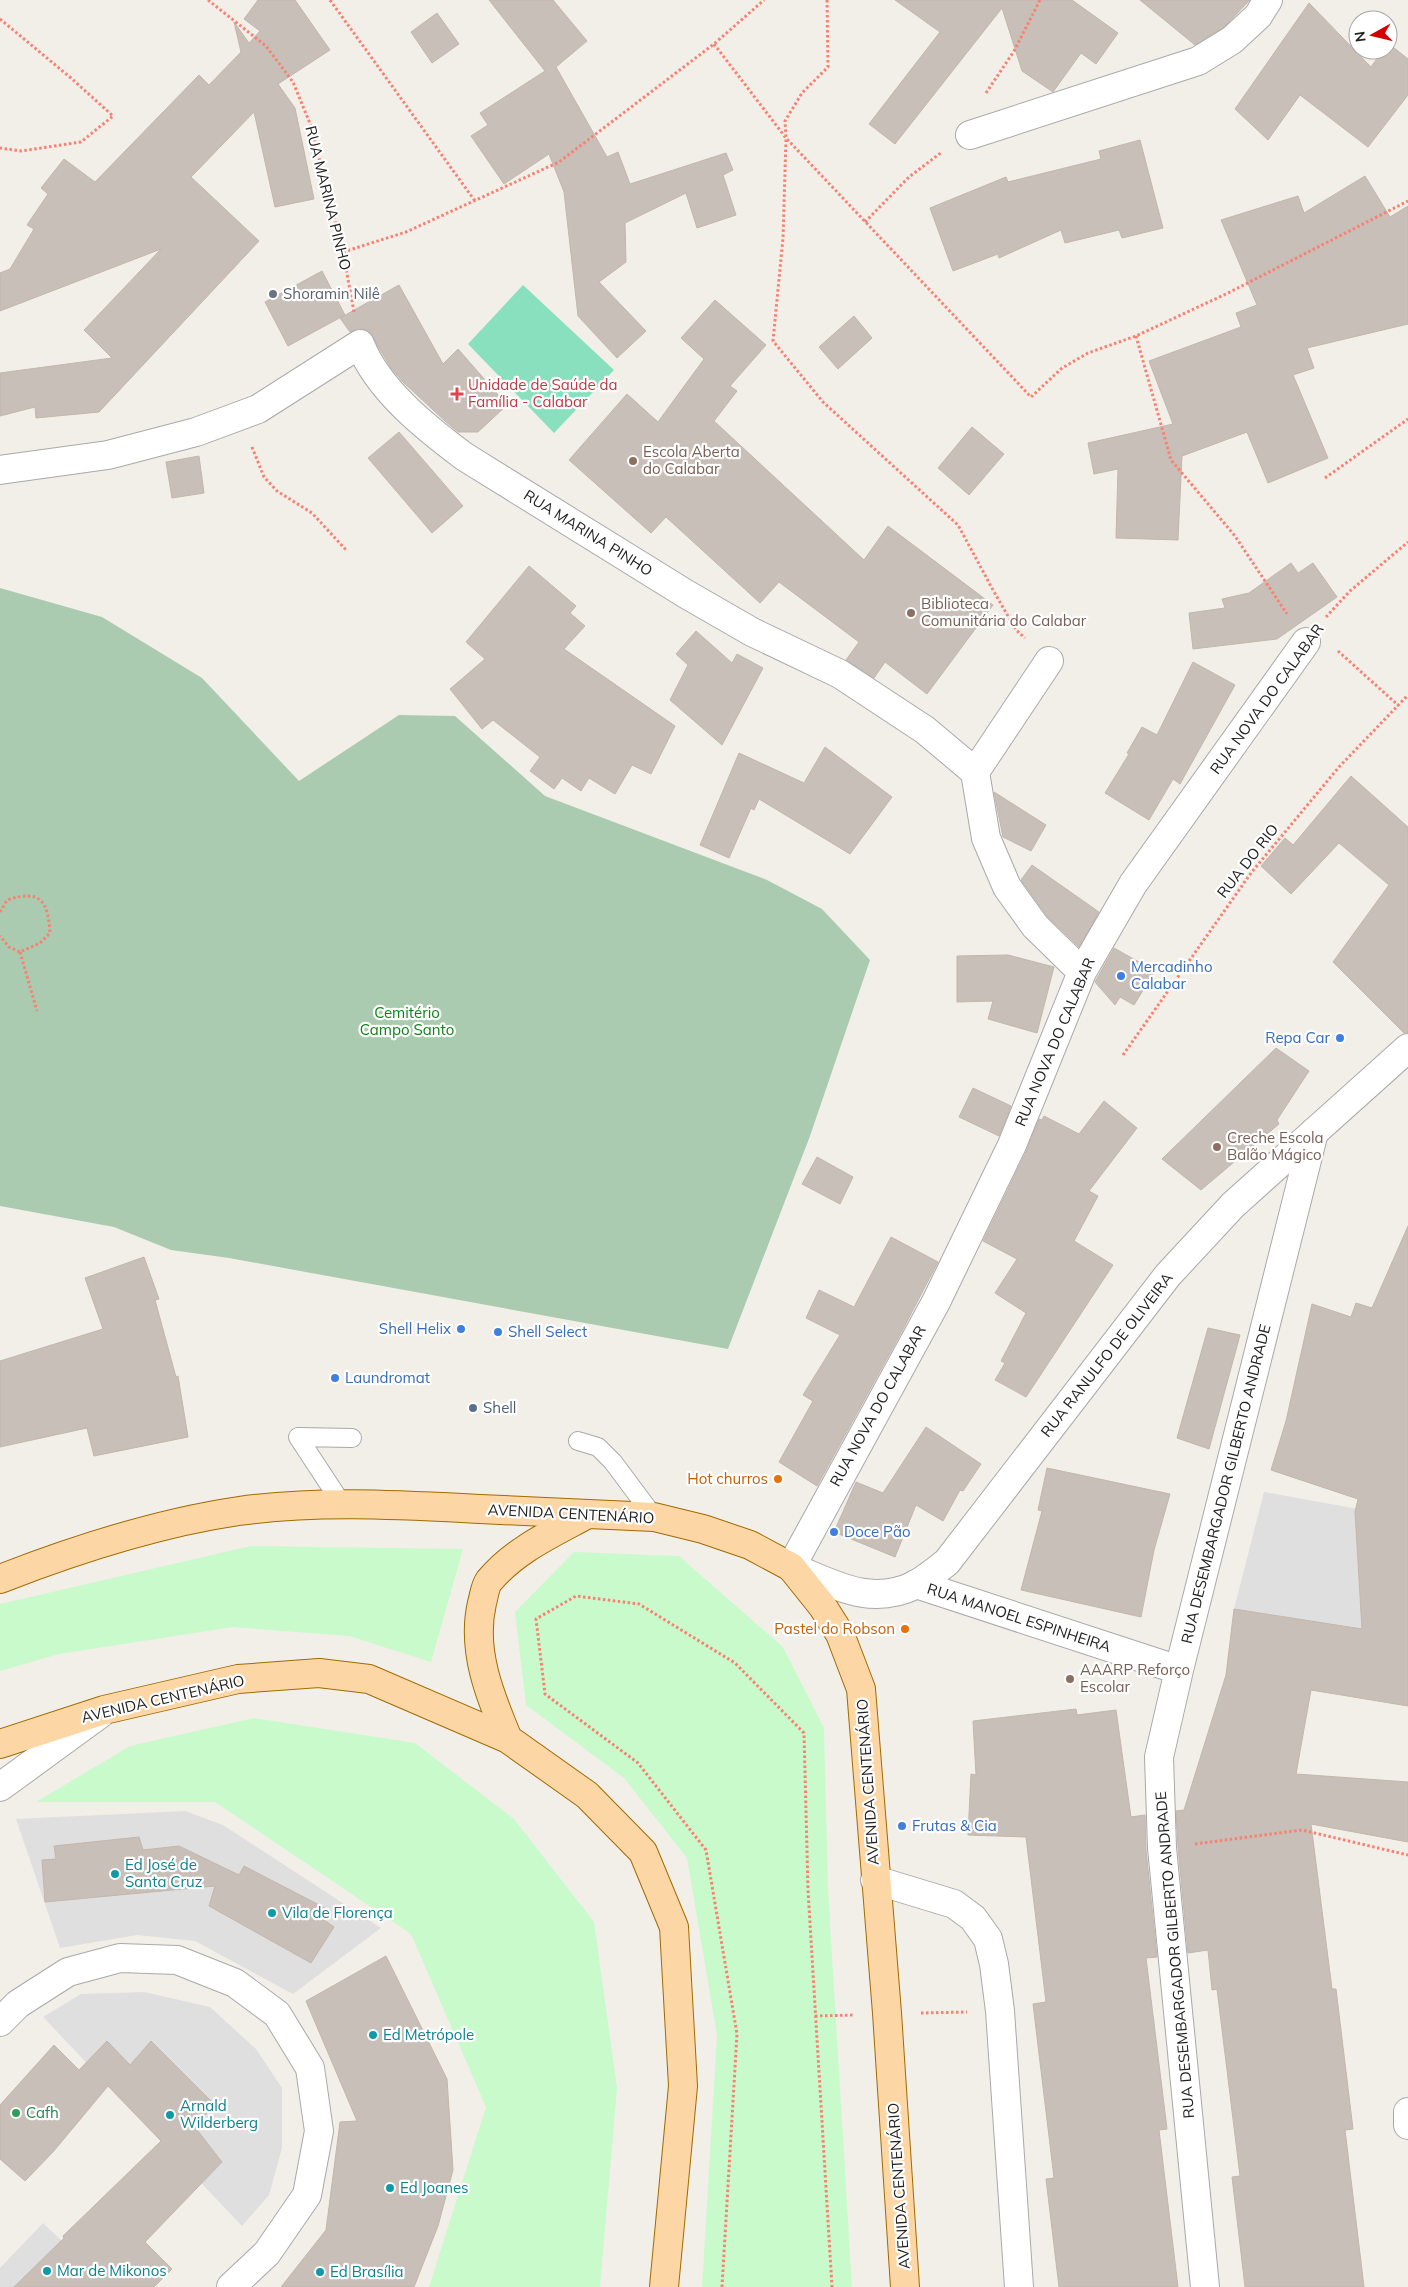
<svg xmlns="http://www.w3.org/2000/svg" width="1408" height="2287" font-family="Mulish,sans-serif">
<style>
.residential{fill:#e0dfdf}
.cemetery{fill:#aacbaf}
.park{fill:#c8facc}
.pitch{fill:#88e0be}
.building{fill:#c7bfb8;stroke:#c4b6ab}
.lines{fill:none;stroke-linecap:round;stroke-linejoin:round}
.service-casing{stroke:#a9a9a9;stroke-width:20}
.minor-casing{stroke:#a9a9a9;stroke-width:30}
.tertiary-casing{stroke:#a9a9a9;stroke-width:30}
.primary-casing{stroke:#a06b00;stroke-width:30}
.path{stroke:#fa8072;stroke-width:3;stroke-dasharray:2.5 2.5;stroke-linecap:butt}
.service{stroke:#fff;stroke-width:18}
.minor{stroke:#fff;stroke-width:28}
.tertiary{stroke:#fff;stroke-width:28}
.primary{stroke:#fcd6a4;stroke-width:28}
.worship-dot{fill:#6b7280;stroke:#fff;stroke-width:2}
.health-dot{fill:#e0444e;stroke:#fff;stroke-width:2}
.education-dot{fill:#8d6e63;stroke:#fff;stroke-width:2}
.shop-dot{fill:#3f7fe0;stroke:#fff;stroke-width:2}
.service-dot{fill:#5c6f8a;stroke:#fff;stroke-width:2}
.food-dot{fill:#e8710a;stroke:#fff;stroke-width:2}
.culture-dot{fill:#0f9aa8;stroke:#fff;stroke-width:2}
.leisure-dot{fill:#2e9e5b;stroke:#fff;stroke-width:2}
.labels{text-anchor:middle;stroke-width:4.5;stroke-linejoin:round;paint-order:stroke}
.street-label{font-size:15px;fill:#222;stroke:#fff}
.worship-label{font-size:15px;fill:#5b616d;stroke:#fff;text-anchor:start}
.health-label{font-size:15px;fill:#be3a42;stroke:#fff;text-anchor:start}
.education-label{font-size:15px;fill:#785e54;stroke:#fff;text-anchor:start}
.shop-label{font-size:15px;fill:#366cbe;stroke:#fff;text-anchor:start}
.park-label{font-size:15px;fill:#0c8416;stroke:#fff}
.service-label{font-size:15px;fill:#4e5e75;stroke:#fff;text-anchor:start}
.food-label{font-size:15px;fill:#c56008;stroke:#fff;text-anchor:end}
.culture-label{font-size:15px;fill:#0d838f;stroke:#fff;text-anchor:start}
.leisure-label{font-size:15px;fill:#27864d;stroke:#fff;text-anchor:start}
</style>
<rect width="100%" height="100%" fill="#f2efe9"/>
<!-- residential -->
<path class="residential" d="M 1264,1492 L 1408,1518 L 1408,1637 L 1234,1609 Z
M 185,1811 L 223,1825 L 381,1928 L 293,1994 L 195,1941 L 137,1935 L 60,1948 L 16,1819 Z
M 144,1992 L 210,2007 L 256,2049 L 282,2088 L 282,2148 L 269,2195 L 242,2226 L 43,2017 L 81,1994 Z
M 43,2223 L 110,2287 L 0,2287 L 0,2268 Z"/>
<!-- cemetery -->
<path class="cemetery" d="M 0,588 L 102,617 L 202,678 L 299,781 L 399,715 L 455,716 L 545,796 L 767,880 L 822,909 L 870,960 L 810,1136 L 728,1349 L 229,1258 L 171,1250 L 114,1227 L 0,1206 Z"/>
<!-- park -->
<path class="park" d="M 251,1546 L 463,1549 L 431,1662 L 349,1636 L 233,1627 L 59,1654 L 0,1671 L 0,1604 Z
M 574,1552 L 679,1556 L 783,1647 L 824,1728 L 828,1889 L 852,2287 L 702,2287 L 717,2035 L 687,1858 L 624,1778 L 526,1705 L 515,1612 Z
M 254,1718 L 415,1743 L 514,1819 L 594,1922 L 617,2088 L 600,2287 L 429,2287 L 486,2107 L 411,1934 L 215,1802 L 36,1802 L 130,1746 Z"/>
<!-- pitch -->
<path class="pitch" d="M 523,285 L 614,370 L 554,433 L 468,344 Z"/>
<!-- building -->
<path class="building" d="M 258,0 L 295,0 L 330,50 L 278,84 L 295,108 L 314,199 L 275,207 L 254,112 L 191,177 L 259,241 L 99,412 L 36,418 L 35,407 L 0,416 L 0,373 L 112,358 L 84,330 L 161,249 L 0,311 L 0,273 L 10,269 L 34,229 L 27,225 L 48,194 L 41,188 L 64,159 L 95,182 L 199,75 L 209,85 L 241,52 L 234,22 L 249,43 L 260,31 L 244,19 Z
M 489,0 L 553,0 L 587,41 L 556,67 L 607,157 L 618,152 L 630,184 L 726,153 L 733,170 L 723,175 L 736,215 L 697,228 L 686,193 L 625,223 L 626,262 L 599,282 L 646,331 L 617,358 L 578,316 L 564,192 L 549,154 L 504,184 L 471,136 L 488,125 L 480,113 L 545,71 Z
M 895,0 L 1072,0 L 1118,33 L 1096,64 L 1081,53 L 1053,92 L 1022,71 L 1002,8 L 895,144 L 869,124 L 940,32 Z
M 1140,0 L 1250,0 L 1223,28 L 1195,45 Z
M 1309,3 L 1371,67 L 1383,50 L 1388,50 L 1388,43 L 1408,59 L 1408,95 L 1368,147 L 1300,95 L 1268,140 L 1235,109 Z
M 437,13 L 459,44 L 432,63 L 411,32 Z
M 1140,140 L 1163,228 L 1122,238 L 1119,230 L 1065,243 L 1061,230 L 999,258 L 998,254 L 953,271 L 930,208 L 1006,177 L 1008,182 L 1101,159 L 1099,151 Z
M 1365,176 L 1390,217 L 1408,206 L 1408,324 L 1307,348 L 1314,368 L 1293,375 L 1328,458 L 1268,483 L 1247,432 L 1182,456 L 1178,540 L 1116,538 L 1118,469 L 1094,474 L 1088,443 L 1173,424 L 1149,361 L 1241,327 L 1236,313 L 1257,305 L 1221,220 L 1298,196 L 1304,213 Z
M 322,271 L 345,315 L 288,346 L 265,302 Z
M 399,285 L 443,364 L 458,349 L 507,405 L 478,432 L 458,432 L 445,421 L 403,382 L 391,368 L 369,331 L 359,328 L 350,332 L 340,318 Z
M 715,300 L 766,345 L 730,386 L 737,391 L 714,421 L 864,560 L 888,526 L 993,605 L 927,694 L 885,662 L 874,678 L 846,660 L 859,642 L 779,582 L 760,603 L 666,517 L 651,533 L 569,460 L 627,394 L 658,422 L 704,359 L 681,338 Z
M 854,316 L 872,338 L 838,369 L 819,347 Z
M 972,427 L 1004,454 L 969,495 L 938,468 Z
M 399,432 L 463,506 L 432,533 L 368,458 Z
M 199,456 L 204,493 L 172,498 L 166,462 Z
M 1291,563 L 1298,573 L 1313,563 L 1337,597 L 1277,639 L 1193,649 L 1189,613 L 1225,608 L 1222,599 L 1249,593 Z
M 529,566 L 576,606 L 570,613 L 585,626 L 564,649 L 675,726 L 651,774 L 632,765 L 615,794 L 589,778 L 581,791 L 562,778 L 554,789 L 530,771 L 540,757 L 493,720 L 482,729 L 450,689 L 485,659 L 466,642 Z
M 696,631 L 732,663 L 737,654 L 763,668 L 722,745 L 670,700 L 688,665 L 676,654 Z
M 1193,662 L 1235,685 L 1180,784 L 1173,779 L 1149,820 L 1105,793 L 1129,754 L 1127,753 L 1142,727 L 1157,735 Z
M 825,747 L 892,797 L 850,854 L 759,799 L 754,810 L 751,808 L 729,858 L 700,845 L 739,753 L 804,783 Z
M 1351,776 L 1408,827 L 1408,1033 L 1404,1033 L 1333,962 L 1389,885 L 1339,843 L 1291,894 L 1261,866 L 1285,838 L 1293,845 Z
M 994,792 L 1046,825 L 1031,851 L 1003,837 Z
M 1032,865 L 1099,912 L 1079,947 L 1047,916 L 1021,880 Z
M 1114,948 L 1155,971 L 1134,1005 L 1120,997 L 1115,1005 L 1095,982 Z
M 1008,955 L 1054,967 L 1037,1033 L 988,1019 L 993,1001 L 957,1002 L 957,956 Z
M 1276,1048 L 1309,1071 L 1277,1120 L 1279,1124 L 1201,1190 L 1162,1159 Z
M 973,1088 L 1011,1106 L 999,1136 L 959,1117 Z
M 1104,1101 L 1137,1128 L 1089,1191 L 1098,1196 L 1074,1241 L 1113,1265 L 1026,1397 L 995,1380 L 1005,1363 L 1001,1361 L 1026,1313 L 995,1293 L 1017,1259 L 983,1241 L 1026,1152 L 1039,1119 L 1042,1120 L 1044,1116 L 1079,1134 Z
M 817,1157 L 853,1177 L 840,1204 L 802,1184 Z
M 1408,1226 L 1408,1706 L 1311,1690 L 1296,1774 L 1408,1782 L 1408,1842 L 1311,1824 L 1332,1989 L 1336,1989 L 1353,2129 L 1345,2130 L 1364,2287 L 1245,2287 L 1232,2177 L 1240,2176 L 1217,1989 L 1212,1990 L 1208,1950 L 1188,1953 L 1178,1847 L 1176,1811 L 1184,1810 L 1226,1675 L 1234,1609 L 1362,1629 L 1355,1512 L 1358,1499 L 1271,1470 L 1286,1421 L 1312,1304 L 1351,1317 L 1356,1303 L 1372,1308 Z
M 891,1237 L 938,1262 L 902,1331 L 817,1486 L 779,1462 L 813,1401 L 803,1395 L 840,1335 L 806,1318 L 819,1290 L 854,1307 Z
M 144,1257 L 159,1299 L 155,1300 L 176,1377 L 178,1376 L 188,1437 L 94,1456 L 87,1428 L 0,1447 L 0,1361 L 103,1329 L 85,1278 Z
M 1208,1328 L 1240,1335 L 1209,1449 L 1177,1438 Z
M 926,1427 L 981,1464 L 963,1491 L 960,1490 L 943,1521 L 916,1505 L 895,1557 L 834,1532 L 856,1482 L 883,1493 Z
M 1047,1468 L 1170,1494 L 1154,1550 L 1141,1617 L 1021,1590 L 1042,1511 L 1038,1510 Z
M 1076,1709 L 1077,1715 L 1116,1710 L 1131,1817 L 1145,1815 L 1146,1850 L 1157,1957 L 1146,1958 L 1167,2129 L 1159,2130 L 1178,2287 L 1059,2287 L 1046,2179 L 1054,2178 L 1033,2004 L 1046,2002 L 1026,1837 L 968,1835 L 971,1774 L 976,1775 L 973,1721 Z
M 139,1837 L 143,1850 L 179,1846 L 239,1875 L 244,1866 L 325,1908 L 320,1917 L 334,1927 L 311,1963 L 209,1906 L 215,1886 L 45,1902 L 42,1860 L 56,1859 L 54,1846 Z
M 386,1956 L 447,2079 L 453,2170 L 438,2226 L 414,2287 L 281,2287 L 326,2230 L 340,2122 L 357,2121 L 306,2001 Z
M 107,2041 L 130,2065 L 151,2041 L 215,2105 L 194,2126 L 222,2162 L 145,2242 L 172,2269 L 154,2287 L 14,2287 L 64,2238 L 63,2236 L 161,2141 L 108,2086 L 53,2152 L 25,2181 L 0,2159 L 0,2105 L 54,2045 L 79,2070 Z"/>
<g class="lines">
<defs>
<path id="service" d="M 578,1441 L 598,1447 L 613,1462 L 654,1517
M 342,1504 L 298,1437 L 352,1438"/>
<path id="minor" d="M 970,135 L 1198,61 L 1232,40 L 1258,16 L 1268,0
M 0,470 L 108,455 L 196,432 L 258,409 L 360,344 C 378,390 426,428 465,457 L 686,594 L 752,632 L 840,674 L 925,730 L 975,772 L 986,838 L 1007,887 L 1035,926 L 1082,972
M 975,772 L 1049,661
M 791,1567 L 936,1302 L 1012,1145 L 1082,972 L 1133,884 L 1306,642
M 916,1584 L 1179,1670
M 0,1787 L 100,1714
M 875,1880 L 954,1904 L 973,1918 L 988,1939 L 994,1964 L 1000,2011 L 1019,2287
M 0,2022 L 18,2004 L 68,1972 L 120,1958 L 177,1960 L 235,1983 L 277,2014 L 310,2068 L 319,2131 L 307,2195 L 267,2253 L 231,2287
M 1408,2112 L 1408,2125
M 1205,2287 L 1162,1848 L 1159,1757 L 1179,1670 L 1314,1132"/>
<path id="tertiary" d="M 791,1567 C 834,1584 870,1607 915,1585 C 926,1579 937,1570 947,1562 L 1168,1275 L 1233,1205 L 1408,1048"/>
<path id="primary" d="M 0,1579 C 77,1549 157,1523 239,1511 C 319,1500 400,1505 480,1509 C 538,1512 596,1514 654,1517 L 703,1529 L 750,1545 L 791,1567 L 823,1607 L 840,1634 L 861,1689 L 887,2013 L 905,2287
M 508,1739 C 490,1696 471,1650 482,1603 C 484,1596 485,1586 489,1581 C 515,1550 551,1534 586,1515
M 0,1744 L 104,1710 L 238,1679 L 319,1673 L 369,1679 L 508,1739 L 587,1795 L 643,1852 L 674,1927 L 683,2086 L 664,2287"/>
</defs>
<!-- service casing -->
<use href="#service" class="service-casing"/>
<!-- minor casing -->
<use href="#minor" class="minor-casing"/>
<!-- tertiary casing -->
<use href="#tertiary" class="tertiary-casing"/>
<!-- primary casing -->
<use href="#primary" class="primary-casing"/>
<!-- path -->
<path class="path" d="M 208,0 L 266,46 L 293,82 L 311,126 L 343,252 L 354,312
M 330,0 L 475,201
M 827,0 L 828,67 L 802,93 L 785,121 L 786,138 L 783,238 L 773,341 L 823,402 L 958,525 L 993,590 L 1016,630 L 1025,638
M 0,19 L 71,78 L 113,116 L 81,142 L 21,151 L 0,148
M 714,44 L 786,138 L 1031,397 L 1062,368 L 1088,353 L 1136,336 L 1228,293 L 1408,201
M 986,93 L 1014,51 L 1040,0
M 865,222 L 909,177 L 942,152
M 343,252 L 406,232 L 559,162 L 714,44 L 764,0
M 1136,336 L 1171,460 L 1235,536 L 1287,614
M 252,447 L 264,477 L 277,491 L 312,513 L 347,551
M 1325,478 L 1408,419
M 1326,617 L 1350,591 L 1408,542
M 1338,651 L 1399,706
M 0,912 L 7,900 C 41,889 48,901 50,933 L 40,943 L 20,952 L 9,947 L 0,936
M 20,952 L 37,1011
M 1123,1055 L 1251,873 L 1339,767 L 1408,695
M 1195,1844 L 1302,1830 L 1408,1855
M 921,2013 L 967,2012
M 815,2016 L 855,2015
M 722,2287 L 737,2034 L 706,1850 L 638,1763 L 545,1694 L 536,1619 L 576,1596 L 639,1604 L 735,1663 L 804,1733 L 808,1890 L 832,2287"/>
<!-- service -->
<use href="#service" class="service"/>
<!-- minor -->
<use href="#minor" class="minor"/>
<!-- tertiary -->
<use href="#tertiary" class="tertiary"/>
<!-- primary -->
<use href="#primary" class="primary"/>
</g>
<!-- markers -->
<circle class="worship-dot" cx="273" cy="294" r="5"/>
<path class="health-dot" d="M454.5 386.5h5v5h5v5h-5v5h-5v-5h-5v-5h5z"/>
<g class="education-dot">
<circle cx="633" cy="461" r="5"/>
<circle cx="911" cy="613" r="5"/>
<circle cx="1217" cy="1147" r="5"/>
<circle cx="1070" cy="1679" r="5"/>
</g>
<g class="shop-dot">
<circle cx="1121" cy="976" r="5"/>
<circle cx="1340" cy="1038" r="5"/>
<circle cx="461" cy="1329" r="5"/>
<circle cx="498" cy="1332" r="5"/>
<circle cx="335" cy="1378" r="5"/>
<circle cx="834" cy="1532" r="5"/>
<circle cx="902" cy="1826" r="5"/>
</g>
<circle class="service-dot" cx="473" cy="1408" r="5"/>
<g class="food-dot">
<circle cx="778" cy="1479" r="5"/>
<circle cx="905" cy="1629" r="5"/>
</g>
<g class="culture-dot">
<circle cx="115" cy="1874" r="5"/>
<circle cx="272" cy="1913" r="5"/>
<circle cx="373" cy="2035" r="5"/>
<circle cx="170" cy="2115" r="5"/>
<circle cx="390" cy="2188" r="5"/>
<circle cx="47" cy="2271" r="5"/>
<circle cx="320" cy="2272" r="5"/>
</g>
<circle class="leisure-dot" cx="16" cy="2113" r="5"/>
<g class="labels">
<!-- street labels -->
<g class="street-label">
<text transform="translate(328 198) rotate(76)" y="5">RUA MARINA PINHO</text>
<text transform="translate(588 533) rotate(32)" y="5">RUA MARINA PINHO</text>
<text transform="translate(1267 699) rotate(-54)" y="5">RUA NOVA DO CALABAR</text>
<text transform="translate(1248 861) rotate(-52)" y="5">RUA DO RIO</text>
<text transform="translate(1055 1042) rotate(-67)" y="5">RUA NOVA DO CALABAR</text>
<text transform="translate(1107 1355) rotate(-52)" y="5">RUA RANULFO DE OLIVEIRA</text>
<text transform="translate(878 1406) rotate(-61)" y="5">RUA NOVA DO CALABAR</text>
<text transform="translate(1226 1484) rotate(-76)" y="5">RUA DESEMBARGADOR GILBERTO ANDRADE</text>
<text transform="translate(571 1514) rotate(3)" y="5">AVENIDA CENTENÁRIO</text>
<text transform="translate(1019 1618) rotate(18)" y="5">RUA MANOEL ESPINHEIRA</text>
<text transform="translate(163 1699) rotate(-13)" y="5">AVENIDA CENTENÁRIO</text>
<text transform="translate(868 1782) rotate(-94)" y="5">AVENIDA CENTENÁRIO</text>
<text transform="translate(1175 1955) rotate(-95)" y="5">RUA DESEMBARGADOR GILBERTO ANDRADE</text>
<text transform="translate(899 2186) rotate(-94)" y="5">AVENIDA CENTENÁRIO</text>
</g>
<!-- worship labels -->
<g class="worship-label">
<text x="283" y="299">Shoramin Nilê</text>
</g>
<!-- health labels -->
<g class="health-label">
<text x="468" y="390">Unidade de Saúde da<tspan x="468" dy="17">Família - Calabar</tspan></text>
</g>
<!-- education labels -->
<g class="education-label">
<text x="643" y="457">Escola Aberta<tspan x="643" dy="17">do Calabar</tspan></text>
<text x="921" y="609">Biblioteca<tspan x="921" dy="17">Comunitária do Calabar</tspan></text>
<text x="1227" y="1143">Creche Escola<tspan x="1227" dy="17">Balão Mágico</tspan></text>
<text x="1080" y="1675">AAARP Reforço<tspan x="1080" dy="17">Escolar</tspan></text>
</g>
<!-- shop labels -->
<g class="shop-label">
<text x="1131" y="972">Mercadinho<tspan x="1131" dy="17">Calabar</tspan></text>
<text x="1330" y="1043" text-anchor="end">Repa Car</text>
<text x="451" y="1334" text-anchor="end">Shell Helix</text>
<text x="508" y="1337">Shell Select</text>
<text x="345" y="1383">Laundromat</text>
<text x="844" y="1537">Doce Pão</text>
<text x="912" y="1831">Frutas &amp; Cia</text>
</g>
<!-- park labels -->
<g class="park-label">
<text x="407" y="1018">Cemitério<tspan x="407" dy="17">Campo Santo</tspan></text>
</g>
<!-- service labels -->
<g class="service-label">
<text x="483" y="1413">Shell</text>
</g>
<!-- food labels -->
<g class="food-label">
<text x="768" y="1484">Hot churros</text>
<text x="895" y="1634">Pastel do Robson</text>
</g>
<!-- culture labels -->
<g class="culture-label">
<text x="125" y="1870">Ed José de<tspan x="125" dy="17">Santa Cruz</tspan></text>
<text x="282" y="1918">Vila de Florença</text>
<text x="383" y="2040">Ed Metrópole</text>
<text x="180" y="2111">Arnald<tspan x="180" dy="17">Wilderberg</tspan></text>
<text x="400" y="2193">Ed Joanes</text>
<text x="57" y="2276">Mar de Mikonos</text>
<text x="330" y="2277">Ed Brasília</text>
</g>
<!-- leisure labels -->
<g class="leisure-label">
<text x="26" y="2118">Cafh</text>
</g>
</g>
<!-- north arrow -->
<g transform="translate(1373 35) rotate(262)"><circle r="24" fill="#ffffff" stroke="#a7a7a7"/>
<path d="M0-4L9 19L0 12L-9 19Z" fill="#d40000"/>
<text y="-8" font-size="14" font-weight="bold" text-anchor="middle" fill="#222222">N</text>
</g>
</svg>
